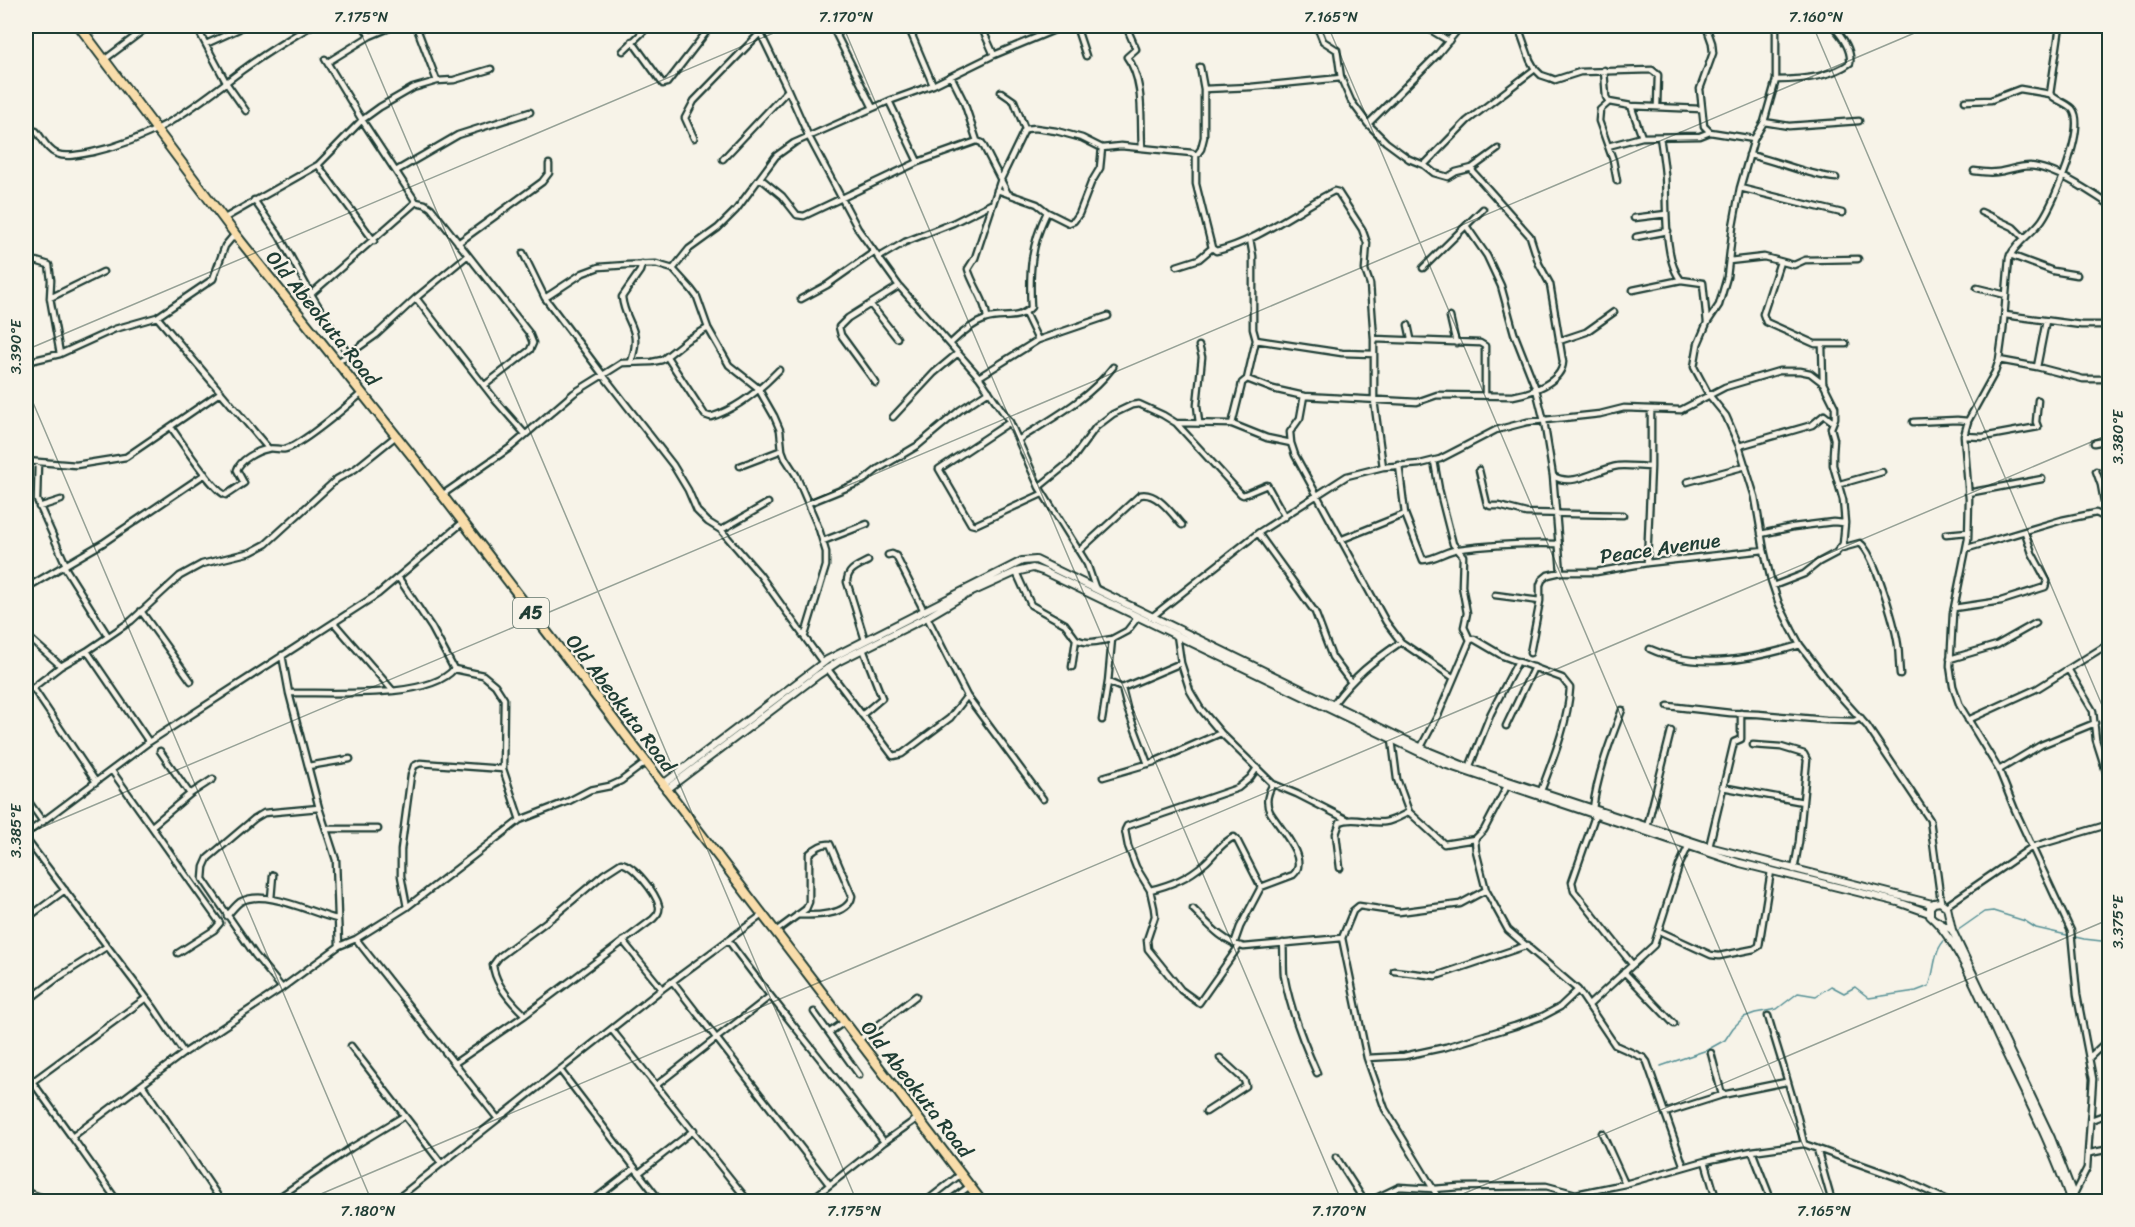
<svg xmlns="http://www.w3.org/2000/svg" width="2135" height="1227" font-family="Sriracha,sans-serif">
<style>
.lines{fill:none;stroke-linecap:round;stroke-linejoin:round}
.stream{stroke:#559095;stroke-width:1.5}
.street-casing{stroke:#1f3d34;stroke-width:9}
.secondary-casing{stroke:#1f3d34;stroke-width:10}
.highway-casing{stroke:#1f3d34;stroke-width:12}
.street{stroke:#f7f3e8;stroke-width:4.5}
.secondary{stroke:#f7f3e8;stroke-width:6}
.highway{stroke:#f9ddab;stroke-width:8}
.ticks{fill:none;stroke:#1f3d34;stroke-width:1.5;stroke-opacity:0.45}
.labels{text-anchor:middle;stroke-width:4.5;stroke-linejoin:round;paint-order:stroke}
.shield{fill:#f7f3e8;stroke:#60746a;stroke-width:1.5}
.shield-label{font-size:18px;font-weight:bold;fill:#1f3d34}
.street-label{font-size:20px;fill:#1f3d34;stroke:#f7f3e8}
.neatline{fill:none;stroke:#1f3d34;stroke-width:2}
.ticks-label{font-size:15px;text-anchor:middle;fill:#1f3d34}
</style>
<rect width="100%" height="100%" fill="#f7f3e8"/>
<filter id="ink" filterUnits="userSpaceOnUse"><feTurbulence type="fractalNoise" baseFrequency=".0167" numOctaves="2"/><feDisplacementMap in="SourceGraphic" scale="12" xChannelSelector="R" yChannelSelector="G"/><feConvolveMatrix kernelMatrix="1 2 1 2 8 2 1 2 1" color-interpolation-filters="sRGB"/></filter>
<g filter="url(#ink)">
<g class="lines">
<!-- stream -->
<path class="stream" d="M 1954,933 L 1984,912 L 1993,911 L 2025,921 L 2036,928 L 2084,939 L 2110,942
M 1661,1066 L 1707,1050 L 1725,1040 L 1733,1028 L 1744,1017 L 1755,1013 L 1777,1009 L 1798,993 L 1816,996 L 1831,986 L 1844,993 L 1855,987 L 1869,998 L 1916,991 L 1929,986 C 1935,972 1933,950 1946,939"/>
<defs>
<path id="street" d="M 196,26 L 227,84 L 246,111
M 363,26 L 370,36
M 416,26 L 437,81
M 757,26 L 788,90 L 808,135 L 858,229 L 899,286 L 979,377 L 1010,422 L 1039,487
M 832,26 L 873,108
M 908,26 L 933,85
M 981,26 L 994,55
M 1076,26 L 1086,56
M 1126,26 L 1136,49 L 1127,57 C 1145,81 1140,119 1142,147
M 1317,26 L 1323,41 L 1337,50 L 1341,78 L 1351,101 L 1368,124 L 1386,142 L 1409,159 L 1424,165 L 1434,173 L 1448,177 L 1456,172 L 1472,168
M 1424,26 L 1449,41
M 1518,26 L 1530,60 L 1535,69 L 1541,75 L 1550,78 L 1555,80 L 1580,72 L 1652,70 L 1658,75 L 1657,106
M 1706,26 L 1712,43 L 1713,53 L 1700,89 L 1704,126 L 1710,132 L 1754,139
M 1776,26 L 1776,80 L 1764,122 L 1754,139 L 1740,188 L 1733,226 L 1727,277 L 1719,305 L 1707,323 L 1698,344 L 1694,367 L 1709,395 L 1726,416 L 1739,446 L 1755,497 L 1764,550 L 1771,580 L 1779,604 L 1792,630 L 1800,645 L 1832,687 L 1867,726 L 1930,820 L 1941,902
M 632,41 L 663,84 L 667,83 L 711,26
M 206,44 L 239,29
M 623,51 L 649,26
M 325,59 L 362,120 L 416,202 L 425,204 L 431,208 L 468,255
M 104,60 L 149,26
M 328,62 L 370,36 L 394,26
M 1200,67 L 1204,89 L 1204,137 L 1201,149 L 1196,156 L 1196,184 L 1212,248
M 1604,70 L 1606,97 L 1609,102 L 1631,106 L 1701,109
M 951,76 L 964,102 L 977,141
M 1776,80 C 1799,80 1831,77 1850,63 C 1852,50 1841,35 1833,26
M 1204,89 L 1251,87 L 1341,78
M 2050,94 L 2060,26
M 889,101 L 918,162
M 1965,101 L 1991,100 L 2020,89 L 2050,94 C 2056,101 2068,103 2073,110 C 2086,128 2054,203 2042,220 C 2032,234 2016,242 2009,258 L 2003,331 L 1999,360 L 1995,372 L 1968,421 L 1964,436 L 1969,499 L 1968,539 L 1953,613 L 1950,666 L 1953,686 L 1960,706 L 1999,770 L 2015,810 L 2071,931 L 2077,995 L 2093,1079 L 2087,1168 L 2074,1194
M 1609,102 L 1600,110 L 1599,121 L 1613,160 L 1617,181
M 1631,106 L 1642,137
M 1764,122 L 1789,126 L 1859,121
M 1368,124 L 1437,55 L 1461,26
M 1025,129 L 1035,128 L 1056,131 L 1082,138 L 1102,148 L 1121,146 L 1192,153 L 1196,156
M 26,130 L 36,131 C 43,139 47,150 57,154 C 67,158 83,154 93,152 C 157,138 191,109 241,71 C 263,55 287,40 311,26
M 1660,137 C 1662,150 1664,162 1665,175 C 1667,202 1663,260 1681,280 L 1703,283 L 1707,323
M 694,138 L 685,118 L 694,101 L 760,33
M 1608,146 L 1642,137 L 1700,136 L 1710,132
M 1749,155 C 1779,161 1806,175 1836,178
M 723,159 L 788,90
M 318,165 L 374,241
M 1424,165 L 1467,121 L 1535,69
M 396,171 L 458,135 L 530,112
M 1974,171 C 1981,172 1990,173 1997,172 C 2008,171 2018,166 2030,166 C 2055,168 2089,191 2110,205
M 760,178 L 782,196 L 797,215 L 804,216 L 918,162 L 977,141 L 982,143 L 1008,194
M 1740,188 L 1842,213
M 997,190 L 1037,204 L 1047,212 L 1069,223 L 1074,221 L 1079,214 L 1091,183 L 1100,168 L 1102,148
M 254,200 L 280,237 L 311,294 L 348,354
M 1981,212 L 2013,227 L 2024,238
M 1634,218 L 1666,214
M 223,219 L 318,165 L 362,120 L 380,107 L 413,88 L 437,81 L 454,80 L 491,69
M 1467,227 L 1487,256 L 1501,286 L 1514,333 L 1536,389 L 1544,421 L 1553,476 L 1561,572
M 1636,237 L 1668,231
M 458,243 L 542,182 L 549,173 L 549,164
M 1212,248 L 1216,251 C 1254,243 1299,209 1334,191 L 1338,192 L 1362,229 L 1367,243 L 1365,270 L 1370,284 L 1374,339 L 1374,400 L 1383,467
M 523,253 L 545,298 L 603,375 L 622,363 L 652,362 L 662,360 L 687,340 L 708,328
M 2010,255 L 2053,271 L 2077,275
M 26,258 L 49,265 L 51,280 L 50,298 L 60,354
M 878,258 L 905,242 L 953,223 L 991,204
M 1729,261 L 1764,257 L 1794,265 L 1805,260 L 1858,259
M 1780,262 L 1763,314 L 1766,322 L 1815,344 L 1846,344
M 1177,266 L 1199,259 L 1212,248
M 1423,268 L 1483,209
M 673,269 L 689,249 L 718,228 L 736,210 L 776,156 L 794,143 L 889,101 L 933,85 L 994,55 L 1064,26
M 1977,288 L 2006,295
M 1633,290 L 1681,280
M 311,294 L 416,202
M 50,298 L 103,272
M 416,298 L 496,401 L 525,434
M 545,298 L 583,273 L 599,267 L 627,265 L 656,264 L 673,269 L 691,289 L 697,297 L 708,328 L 729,365 L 758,388 L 774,416 L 780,430 L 782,450 L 785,458 L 796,475 L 819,529 L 826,552 L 826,566 L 805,635
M 801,299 L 827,285 L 874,252
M 871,305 L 897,338
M 1025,313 L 1038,340
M 2005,315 L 2081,325 L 2110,325
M 157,317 L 268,448
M 1450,317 L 1456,343
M 987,318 C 986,301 973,286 968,269 L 975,258 L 1001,179 L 1025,129 L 1014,101 L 1001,92
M 1408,325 L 1411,339
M 1374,339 L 1480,343 L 1485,346 L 1485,394
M 1256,340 L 1342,353 L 1374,354
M 1559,341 L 1586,332 L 1614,312
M 950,344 C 960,334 972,324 986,319 C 1002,314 1019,321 1031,307 C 1029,271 1031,245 1047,212
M 667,357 L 705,415 L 711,417 C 736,409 761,389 779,370
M 1999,360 L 2037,367 L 2083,379 L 2110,379
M 26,362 L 60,354 L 115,329 L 157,317 L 213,279 L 225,246 L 235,234
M 338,362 L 376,335 L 416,298 L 468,255 L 529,333 L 533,343 L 530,350 L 485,385
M 631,362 C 643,327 625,325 622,297 L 640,271 L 642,264
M 2037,367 L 2046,321
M 979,377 L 1038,340 L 1108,316
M 1247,379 L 1256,340 L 1253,329 L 1253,256 L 1250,239
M 876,383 L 841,335 L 839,327 L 848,318 L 899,286
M 1304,396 L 1300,418 L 1290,432 L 1291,443 L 1295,455 L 1386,622 L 1401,642 C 1372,662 1355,675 1334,703
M 893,417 L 934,373 L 958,353
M 1010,422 L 939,469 L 971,524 L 975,525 L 1042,494
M 1913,422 L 1957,420 L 1968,421
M 1176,423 L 1232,424 L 1267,438 L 1291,443
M 1199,423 L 1197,405 L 1202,357 L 1199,346
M 1232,424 L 1241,388 L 1242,383 L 1247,379 L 1273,389 L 1304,396 L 1417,402 L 1437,395 L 1513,396 C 1531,393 1562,382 1563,362 L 1550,284 L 1539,264 L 1530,236 L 1473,172 L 1472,168 L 1498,149
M 171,427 C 180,440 214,492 226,495 L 244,483 L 237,470 C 240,460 257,451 267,449 C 272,447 279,450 285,449 C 302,445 347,406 362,393
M 1964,436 L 1983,437 L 2038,427 L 2036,422 L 2038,400
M 1018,440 C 1051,419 1089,399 1113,367
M 2094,443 L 2110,440
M 1739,446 L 1812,425 L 1824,415 L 1833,422
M 26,461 L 76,465 L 126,457 L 221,392
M 1434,461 L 1439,489 L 1453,544 L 1463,556 L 1462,586 L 1467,613 L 1464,627 L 1470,640
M 38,462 L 37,500 L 66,565
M 1399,465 L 1405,514 L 1423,560 C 1436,559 1447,550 1459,549 C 1493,545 1525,543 1558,544
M 740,466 L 782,450
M 1479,470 L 1487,504 L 1490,506 L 1499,506 L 1526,513 L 1623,515
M 2096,471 L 2101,485 L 2107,518
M 1553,476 C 1574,488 1597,469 1618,466 C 1629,465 1640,467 1651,467
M 1687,482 L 1746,466
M 1840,484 L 1882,472
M 1968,493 L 2042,479
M 442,495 L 511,447 L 574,393 L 603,375 L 673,465 L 688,490 L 697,511 L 708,522 L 721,530 L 760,575 L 823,663
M 809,503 L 863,481 L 878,469 L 917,446 L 960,410 L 989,391
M 39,507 L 61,500
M 721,530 L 768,503
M 1258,533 L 1315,612 L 1332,657 L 1350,681
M 1761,534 L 1793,527 L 1833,522 L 1845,523
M 1946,534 L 1968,532
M 1340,540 L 1405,514
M 823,541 L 867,524
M 1842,548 L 1860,543 C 1875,554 1895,625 1898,645 C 1899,654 1899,664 1900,674
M 1968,548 L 2062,520 L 2096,513 L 2110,520
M 1079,551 L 1140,495 C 1157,491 1172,514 1182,525
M 888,555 L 892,554 L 896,556 L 924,611
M 1647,563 L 1651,467 L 1651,410
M 64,566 L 108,636
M 1016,572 L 1031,605 L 1065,624 L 1076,639 L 1072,667
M 398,577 L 432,628 L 454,669 L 483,675 L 495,685 L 504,699 L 503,769 L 520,820
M 1773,586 L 1804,574 L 1819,562 L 1836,553 L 1843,544 L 1845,523 L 1843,500 L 1833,465 L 1833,454 L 1834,439 L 1831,428 L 1835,418 L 1835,407 L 1823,383 L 1822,345
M 1095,587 L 1087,564 L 1039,487 L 1071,461 L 1096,427 L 1113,414 L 1132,405 L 1139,404 L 1163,415 L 1176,423 L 1241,494 L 1243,495 L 1267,485 L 1285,517
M 26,588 L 103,543 L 205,474
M 1495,595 L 1540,601
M 1954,608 L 2001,601 L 2045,587 L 2047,581 L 2032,553 L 2025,532
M 141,611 L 191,681
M 1153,616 L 1258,533 L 1347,476 L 1383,467 L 1420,464 L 1440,459 L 1496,430 L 1527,422 L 1600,414 L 1624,408 L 1681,410 L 1725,387 L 1779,371 L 1800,371 L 1810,373 L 1823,383
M 927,617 L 967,696 L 1043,799
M 1138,617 L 1127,631 L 1112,639 L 1108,682 L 1122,688 L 1181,663
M 334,623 L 393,691
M 26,635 L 61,666
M 1177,635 L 1181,663 L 1190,691 L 1200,708 L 1221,733 L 1273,784 L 1297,794 L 1346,819
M 1076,639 C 1087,645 1099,641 1112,639
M 865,640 L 847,582 C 847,569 859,566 868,561
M 1401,642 L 1454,678
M 1650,649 C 1697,671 1753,659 1800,645
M 87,651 L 149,742
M 1530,653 L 1540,601 L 1540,585 L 1542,580 L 1548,575 L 1561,572 L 1596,572 L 1647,563 L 1764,550
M 282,655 L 289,693 L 319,808 L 336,860 L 339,946
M 1950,659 L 1997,645 L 2036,623
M 827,668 L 893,756 L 902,754 L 950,718 L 967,696
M 2068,669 L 2093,711 L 2096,740 L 2110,784
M 33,688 L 96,782
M 1122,688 L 1127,708 L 1148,764
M 26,693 L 61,666 L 87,651 L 131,621 L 180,576 L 202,564 L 251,552 L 266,544 L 337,479 L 355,469 L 396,436
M 289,693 C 328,692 429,700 454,669
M 1668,706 L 1730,713 L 1758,714 L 1826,720 L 1854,721 L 1861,718
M 862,715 L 882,698 L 863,649
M 1102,720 L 1108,682
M 1968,720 L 2038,688 L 2110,643
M 1506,726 L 1534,667
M 1392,740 L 1397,779 L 1409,812 L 1444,844 L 1475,839 L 1484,830 L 1507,786
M 1753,745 L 1781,747 L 1804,754 L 1807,760 L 1799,842 L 1794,870
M 1421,747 L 1439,713 L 1470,640 L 1474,639 L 1503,656 L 1562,678 L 1570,688 C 1568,723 1553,759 1541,791
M 160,751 L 190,794
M 308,766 L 350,759
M 1469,768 L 1491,713 L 1518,661
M 1999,770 L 2041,745 L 2095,723
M 112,771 L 220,923 L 214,930 L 178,953
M 1103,777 L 1154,762 L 1221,733
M 1722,787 L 1803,802
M 26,798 L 43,822
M 1593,809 C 1597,775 1610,742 1622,710
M 1595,816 L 1572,882 L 1574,891 L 1632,964
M 152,826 L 190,794 L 213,779
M 1647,827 L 1671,731
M 327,829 L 378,829
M 26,834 L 149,742 L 378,594 L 462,523
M 26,839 L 154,1008 L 184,1053
M 1475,839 L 1476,851 L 1486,890 L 1508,930 L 1578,990 L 1615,1045 L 1644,1058 L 1647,1062 L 1684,1167 L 1705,1161
M 1709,847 L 1734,742 L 1741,739 L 1741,713
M 1340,868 L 1336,834 L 1340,822 C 1354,816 1370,824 1385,822 C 1393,821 1401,816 1409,812
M 1150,890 C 1171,885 1188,878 1205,863 C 1214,855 1222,842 1234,837 L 1237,840 L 1261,887
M 271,899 L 273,875
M 1946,906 L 2032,847 L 2110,824
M 407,907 L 401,876 L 401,850 L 411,775 L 414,766 L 420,763 L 503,769
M 1193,909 C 1208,924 1223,942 1244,947 L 1342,938
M 227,916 C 231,911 235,906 240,902 C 266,888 310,913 337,919
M 26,919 L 65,890
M 776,931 L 806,909 L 809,902 L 809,854 C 814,849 822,843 830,844 L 852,896 C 849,916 813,916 797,915
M 1659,931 L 1711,955 L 1719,956 L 1754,949 L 1759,946 L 1771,871
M 356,939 L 498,1119
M 728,940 C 778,1009 834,1073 884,1142 L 808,1202
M 623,941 L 662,989
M 1283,943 C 1284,953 1283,965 1284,975 C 1290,1009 1303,1042 1317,1073
M 1234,944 L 1240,927 L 1261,887 L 1293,875 C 1311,860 1277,825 1270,812 C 1265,803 1268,792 1273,784
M 1239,946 L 1199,1003 L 1181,990 L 1148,949 L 1147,940 L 1155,916 L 1154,908 L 1150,890 L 1136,867 L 1128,846 L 1125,830 L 1127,826 L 1136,823 L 1238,788 L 1250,778 L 1257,768
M 1394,971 L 1436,976 L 1528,945
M 1624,972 L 1674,1024
M 673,982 L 829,1184
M 282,988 L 255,955 L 203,879 L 204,867 L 208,858 L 254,819 L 264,813 L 319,808
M 26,1002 L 59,977 L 106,947
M 1589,1005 L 1654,945 L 1679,866 L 1688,847
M 814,1012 L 859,1075
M 1768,1016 C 1780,1058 1795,1100 1804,1144
M 612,1030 L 749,1202
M 830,1032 L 844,1022
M 859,1040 L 916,996
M 351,1046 L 441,1163
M 1711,1053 L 1722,1095
M 2090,1057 L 2110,1038
M 1367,1058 L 1404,1056 L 1446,1047 L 1515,1026 L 1543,1016 L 1560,1007 L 1578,990
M 455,1063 L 525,1015 L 653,919 C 657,915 660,912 659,906 C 656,893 634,865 621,863 L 604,874 L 554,916 L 499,957 L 493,965 C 495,984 511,1002 525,1015
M 560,1070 L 661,1202
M 26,1073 L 72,1137
M 32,1082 L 146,998
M 658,1084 L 769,997
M 143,1086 L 222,1202
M 1206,1112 L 1246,1086 L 1244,1080 L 1220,1058
M 1665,1113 L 1722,1095 L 1786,1082
M 2091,1120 L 2110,1113
M 1602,1133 L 1625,1184
M 884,1142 L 918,1118
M 1817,1149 L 1832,1202
M 2090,1153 L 2110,1149
M 1336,1157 L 1365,1202
M 639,1173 L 694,1130
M 26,1192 L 55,1202
M 118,1202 L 72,1137 L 184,1053 L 282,988 L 339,946 L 356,939 L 407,907 L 520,820 L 569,801 L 590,790 L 610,786 L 621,781 L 645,763
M 272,1202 L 351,1148 L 404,1116
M 393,1202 L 662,989 L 762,915
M 591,1202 L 635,1168
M 925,1202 L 961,1174
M 948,1202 L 970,1186
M 1368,1202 L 1399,1187 L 1433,1189 L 1460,1187 L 1546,1186 L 1576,1194 L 1625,1184 L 1684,1167
M 1441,1202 L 1385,1109 L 1367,1058 L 1342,938 L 1353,911 L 1359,906 L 1399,912 L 1460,904 L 1486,890
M 1717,1202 L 1705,1161 L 1752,1151
M 1772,1202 L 1752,1151 L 1804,1144 L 1904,1180 L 1951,1202"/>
<path id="secondary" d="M 662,785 L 827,660 L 1022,561 L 1036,560 L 1430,752 L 1469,768 L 1709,847 L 1932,904
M 666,790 L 818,675 L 839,661 L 927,617 L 961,597 L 1016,572 L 1033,568 L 1045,572 L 1444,764 L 1740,863 L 1898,902 L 1929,913
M 1935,920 L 1952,930 L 1947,907 L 1940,902 L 1934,903 L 1930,907 L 1930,916 C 1958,940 1983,1004 1999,1039 C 2024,1092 2052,1145 2071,1202
M 1952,930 L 2051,1138 L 2076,1202"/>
<path id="highway" d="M 79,26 L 235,234 L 417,462 L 982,1202"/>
</defs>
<!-- street casing -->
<use href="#street" class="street-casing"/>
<!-- secondary casing -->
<use href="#secondary" class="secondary-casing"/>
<!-- highway casing -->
<use href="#highway" class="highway-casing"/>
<!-- street -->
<use href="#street" class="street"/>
<!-- secondary -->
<use href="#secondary" class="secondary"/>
<!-- highway -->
<use href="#highway" class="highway"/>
</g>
</g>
<!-- ticks -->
<path class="ticks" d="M 358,26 L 857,1202M 843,26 L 1342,1202M 1328,26 L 1827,1202M 1813,26 L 2110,724M 26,350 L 790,26M 26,386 L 372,1202M 26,834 L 1931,26M 302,1202 L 2110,434M 1444,1202 L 2110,919"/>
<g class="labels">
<!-- shield labels -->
<rect class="shield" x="513" y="598" width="36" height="30" rx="4.5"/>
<g class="shield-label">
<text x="531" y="619">A5</text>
</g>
<!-- street labels -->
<g class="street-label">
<text transform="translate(323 318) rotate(51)" y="7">Old Abeokuta Road</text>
<text transform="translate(1660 548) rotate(-8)" y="7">Peace Avenue</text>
<text transform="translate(621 703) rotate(53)" y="7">Old Abeokuta Road</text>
<text transform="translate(917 1089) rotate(52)" y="7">Old Abeokuta Road</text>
</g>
</g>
<!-- margin -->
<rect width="2135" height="1227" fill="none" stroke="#f7f3e8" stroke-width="66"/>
<rect x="33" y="33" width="2069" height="1161" class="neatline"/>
<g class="ticks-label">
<text x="361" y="22">7.175°N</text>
<text x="846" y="22">7.170°N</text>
<text x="1331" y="22">7.165°N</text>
<text x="1816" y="22">7.160°N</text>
<text transform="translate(16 347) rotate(-90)" y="5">3.390°E</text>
<text transform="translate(2118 437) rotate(-90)" y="5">3.380°E</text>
<text transform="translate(16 831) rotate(-90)" y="5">3.385°E</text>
<text transform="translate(2118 922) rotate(-90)" y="5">3.375°E</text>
<text x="368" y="1216">7.180°N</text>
<text x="854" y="1216">7.175°N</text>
<text x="1339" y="1216">7.170°N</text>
<text x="1824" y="1216">7.165°N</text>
</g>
</svg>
